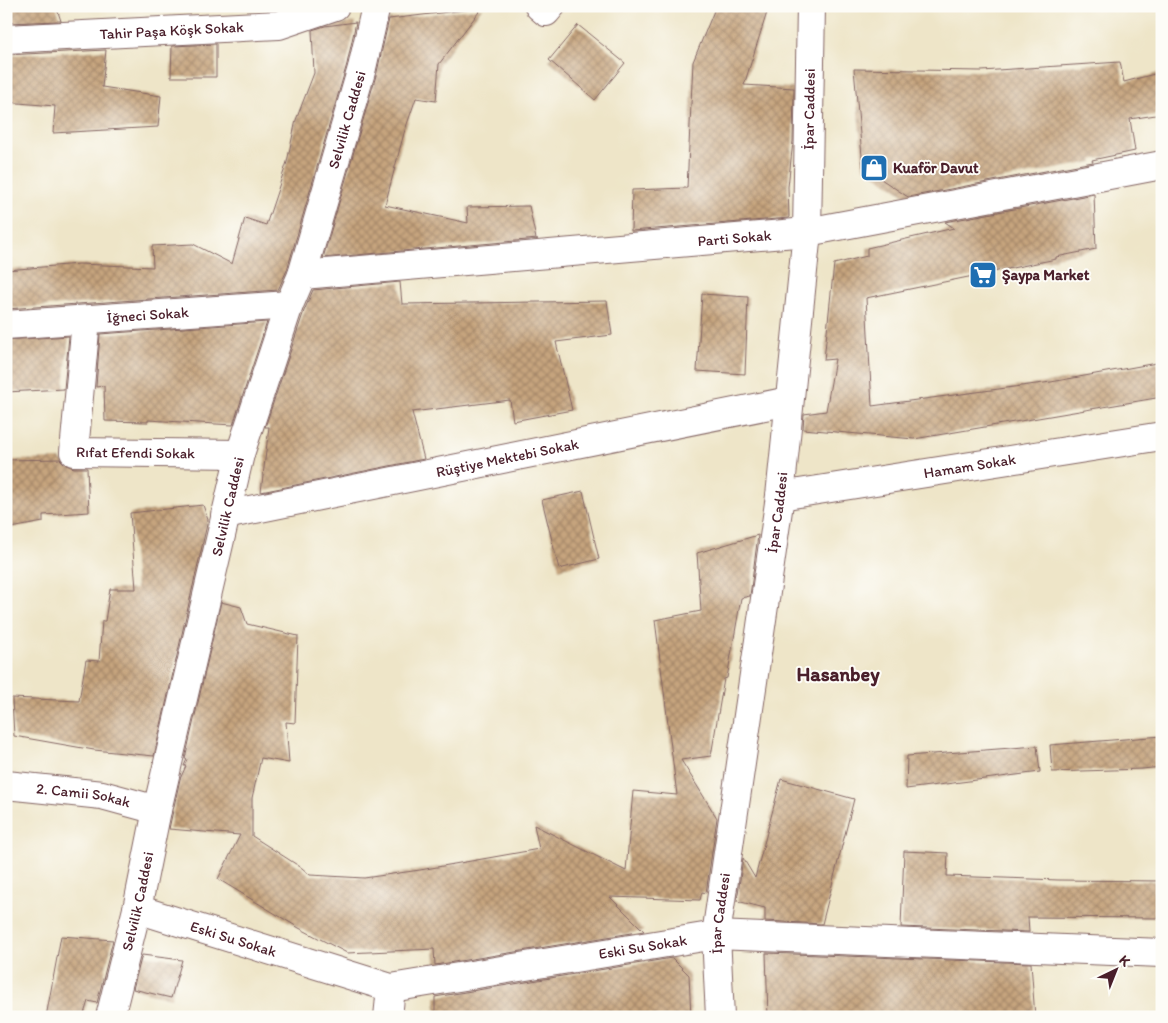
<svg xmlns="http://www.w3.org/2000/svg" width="1168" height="1023" font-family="Itim,sans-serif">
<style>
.building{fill:url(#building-cross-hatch)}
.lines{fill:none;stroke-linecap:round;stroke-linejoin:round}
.minor-casing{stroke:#836462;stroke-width:30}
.major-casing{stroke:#836462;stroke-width:30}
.minor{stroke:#fff;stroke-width:28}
.major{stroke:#fff;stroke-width:28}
.labels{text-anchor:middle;stroke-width:4;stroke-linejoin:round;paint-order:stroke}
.street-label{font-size:15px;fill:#4a1f2b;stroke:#fdfcf7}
.poi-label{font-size:15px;font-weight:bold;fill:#4a1f2b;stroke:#fdfcf7;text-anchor:start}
.district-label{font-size:20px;font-weight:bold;fill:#4a1f2b;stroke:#fdfcf7}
</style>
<defs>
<pattern id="building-cross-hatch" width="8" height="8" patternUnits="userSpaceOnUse" patternTransform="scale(1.25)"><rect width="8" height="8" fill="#c6a47e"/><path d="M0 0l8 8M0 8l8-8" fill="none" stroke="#a38567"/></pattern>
</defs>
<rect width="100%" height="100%" fill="#fdfcf7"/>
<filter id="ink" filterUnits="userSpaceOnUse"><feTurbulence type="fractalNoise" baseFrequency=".02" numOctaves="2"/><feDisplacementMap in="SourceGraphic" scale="10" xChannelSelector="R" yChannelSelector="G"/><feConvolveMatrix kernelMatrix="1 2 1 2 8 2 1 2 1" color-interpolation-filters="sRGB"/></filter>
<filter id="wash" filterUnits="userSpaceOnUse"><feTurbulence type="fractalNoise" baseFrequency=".0096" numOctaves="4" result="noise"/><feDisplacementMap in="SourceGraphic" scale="20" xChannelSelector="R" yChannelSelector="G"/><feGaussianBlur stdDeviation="1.12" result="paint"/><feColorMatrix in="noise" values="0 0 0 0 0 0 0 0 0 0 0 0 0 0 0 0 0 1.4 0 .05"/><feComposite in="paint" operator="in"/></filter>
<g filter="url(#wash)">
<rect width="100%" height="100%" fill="#eee5c8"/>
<g id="blocks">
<!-- building -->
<path class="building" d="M 6,6 L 56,6 L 61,21 L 6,23 Z
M 716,6 L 769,6 L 744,85 L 794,88 L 793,141 L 788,187 L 789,218 L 631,231 L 632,190 L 687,188 L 693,62 Z
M 482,8 L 439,64 L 436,101 L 416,98 L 404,133 L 385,205 L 468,223 L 467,207 L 529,206 L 536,239 L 538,239 L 323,258 L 377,72 L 389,19 Z
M 356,22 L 347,64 L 287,270 L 278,290 L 6,309 L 6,270 L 79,264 L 153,267 L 152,246 L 193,244 L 232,264 L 245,218 L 266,225 L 287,162 L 296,120 L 314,73 L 312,30 L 325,26 Z
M 578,25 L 625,63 L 595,100 L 549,60 Z
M 216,44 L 216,77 L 171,77 L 172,46 Z
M 106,50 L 102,87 L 161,96 L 158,127 L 53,133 L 55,106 L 6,102 L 6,55 Z
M 1120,62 L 1124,82 L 1162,72 L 1162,114 L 1130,119 L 1135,151 L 1092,160 L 1093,162 L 908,197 L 863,167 L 854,69 L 982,71 Z
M 1094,194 L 1096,249 L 1056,257 L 1056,259 L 866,298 L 872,406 L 1051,382 L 1162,362 L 1162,397 L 914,439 L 803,429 L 804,414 L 826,411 L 835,359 L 824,360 L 834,264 L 867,256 L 867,248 L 954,228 L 945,222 Z
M 400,282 L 402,304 L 607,301 L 612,335 L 556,342 L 572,410 L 513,421 L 510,400 L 412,412 L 424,459 L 261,492 L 269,427 L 265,427 L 304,311 L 313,290 Z
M 702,294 L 748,297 L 745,374 L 697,371 Z
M 267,322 L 233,425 L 148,420 L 148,422 L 105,421 L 104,386 L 96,387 L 100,334 Z
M 69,336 L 64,389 L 6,392 L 6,340 Z
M 60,459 L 66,465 L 74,468 L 87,468 L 89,512 L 43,515 L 43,522 L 6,529 L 6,460 Z
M 583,491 L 599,559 L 559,569 L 542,500 Z
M 203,505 L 208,520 L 154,756 L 94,750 L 14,736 L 12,698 L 79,701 L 86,660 L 99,661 L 102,621 L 105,621 L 110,589 L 136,589 L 130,513 Z
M 758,535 L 750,596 L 741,598 L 727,678 L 724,679 L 711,756 L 681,760 L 717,818 L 706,893 L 702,892 L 700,900 L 610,897 L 644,931 L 435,965 L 434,949 L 347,953 L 299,928 L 218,879 L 240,835 L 169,829 L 180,779 L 186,766 L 184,766 L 187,759 L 185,759 L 221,602 L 241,607 L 247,624 L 298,636 L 295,723 L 286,722 L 289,763 L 261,758 L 252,798 L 252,836 L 302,868 L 310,875 L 364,878 L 420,870 L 539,849 L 534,825 L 626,871 L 633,791 L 677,795 L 655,620 L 701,611 L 697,553 Z
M 1162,736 L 1162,767 L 1142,769 L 1052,772 L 1050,745 Z
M 1037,746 L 1040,772 L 906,789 L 907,756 Z
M 781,779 L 854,799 L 822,924 L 765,921 L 765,908 L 737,901 L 743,858 L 755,878 Z
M 904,851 L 948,853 L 947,876 L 1059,880 L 1162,881 L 1162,918 L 1028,917 L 1029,932 L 901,927 Z
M 61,936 L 113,940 L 97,1003 L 88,1001 L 83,1017 L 46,1017 Z
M 766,953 L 1031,963 L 1035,1017 L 768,1017 Z
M 142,955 L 182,960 L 171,998 L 133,989 Z
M 672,958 L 689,975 L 691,1017 L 435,1017 L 435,997 Z"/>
</g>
</g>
<g filter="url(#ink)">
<use href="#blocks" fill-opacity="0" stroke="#836462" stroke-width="1"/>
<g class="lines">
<defs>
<g id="minor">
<path d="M 539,6 L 546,12 L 551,6"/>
<path id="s1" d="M 6,39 L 279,25 L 335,6"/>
<path id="s2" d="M 302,275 L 807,232 L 1162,165"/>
<path id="s3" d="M 86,320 L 74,452 L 240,454"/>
<path id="s4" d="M 6,325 L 289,305"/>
<path id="s5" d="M 780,496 L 1162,436"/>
<path id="s6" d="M 225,515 L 789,401"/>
<path id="s7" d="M 6,785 L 102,795 L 157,810"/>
<path id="s8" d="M 137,909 L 391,988 L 716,935 L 1162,953"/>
<path id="s9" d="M 110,1017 L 137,909 L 157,810 L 240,454 L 289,305 L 302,275 L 362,68 L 376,6"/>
<path d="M 388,1017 L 391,988"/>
</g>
<g id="major">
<path id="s10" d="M 720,1017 L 716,935 L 780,496 L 807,232 L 811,6"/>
</g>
</defs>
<!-- minor casing -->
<use href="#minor" class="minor-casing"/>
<!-- major casing -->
<use href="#major" class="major-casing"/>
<!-- minor -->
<use href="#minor" class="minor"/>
<!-- major -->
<use href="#major" class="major"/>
</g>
</g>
<!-- icons -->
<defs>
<symbol id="shop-square" viewBox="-11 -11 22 22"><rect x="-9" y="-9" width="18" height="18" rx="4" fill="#1f6fb2" stroke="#fdfcf7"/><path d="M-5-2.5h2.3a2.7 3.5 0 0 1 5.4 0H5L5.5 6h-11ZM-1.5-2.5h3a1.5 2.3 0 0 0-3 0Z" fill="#fff"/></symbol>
<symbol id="supermarket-square" viewBox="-11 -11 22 22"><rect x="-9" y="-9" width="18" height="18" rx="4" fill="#1f6fb2" stroke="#fdfcf7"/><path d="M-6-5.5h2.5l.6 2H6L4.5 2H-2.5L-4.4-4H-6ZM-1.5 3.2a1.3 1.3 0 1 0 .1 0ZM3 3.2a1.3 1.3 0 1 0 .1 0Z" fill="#fff"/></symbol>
</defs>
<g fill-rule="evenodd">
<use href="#shop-square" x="858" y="152" width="32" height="32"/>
<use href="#supermarket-square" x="967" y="259" width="32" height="32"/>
</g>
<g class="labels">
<!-- street labels -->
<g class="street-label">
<text dy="5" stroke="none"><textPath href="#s1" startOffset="166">Tahir Paşa Köşk Sokak</textPath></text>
<text dy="5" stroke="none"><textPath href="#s10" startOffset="914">İpar Caddesi</textPath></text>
<text dy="5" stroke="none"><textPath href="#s9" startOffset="929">Selvilik Caddesi</textPath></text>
<text dy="5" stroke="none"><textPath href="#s2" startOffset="434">Parti Sokak</textPath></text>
<text dy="5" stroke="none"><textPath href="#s4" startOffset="142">İğneci Sokak</textPath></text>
<text dy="5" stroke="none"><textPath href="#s3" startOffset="194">Rıfat Efendi Sokak</textPath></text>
<text dy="5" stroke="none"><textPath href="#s6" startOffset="288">Rüştiye Mektebi Sokak</textPath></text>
<text dy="5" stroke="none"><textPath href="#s5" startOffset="192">Hamam Sokak</textPath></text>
<text dy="5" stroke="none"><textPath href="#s9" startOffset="524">Selvilik Caddesi</textPath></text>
<text dy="5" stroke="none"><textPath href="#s10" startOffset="509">İpar Caddesi</textPath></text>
<text dy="5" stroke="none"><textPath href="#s7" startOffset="78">2. Camii Sokak</textPath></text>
<text dy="5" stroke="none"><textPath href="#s9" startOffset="119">Selvilik Caddesi</textPath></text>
<text dy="5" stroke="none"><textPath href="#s10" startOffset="104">İpar Caddesi</textPath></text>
<text dy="5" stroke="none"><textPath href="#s8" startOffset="101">Eski Su Sokak</textPath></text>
<text dy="5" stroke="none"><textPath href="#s8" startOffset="521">Eski Su Sokak</textPath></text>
</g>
<!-- poi labels -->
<g class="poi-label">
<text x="893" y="173">Kuaför Davut</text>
<text x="1002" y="280">Şaypa Market</text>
</g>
<!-- district labels -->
<g class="district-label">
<text x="838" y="681">Hasanbey</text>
</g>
</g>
<!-- margin -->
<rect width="1168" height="1023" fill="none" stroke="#fdfcf7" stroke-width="25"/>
<!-- north arrow -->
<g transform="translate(1116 970) rotate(43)" stroke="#fdfcf7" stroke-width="4" paint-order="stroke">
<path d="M0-4L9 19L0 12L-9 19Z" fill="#4a1f2b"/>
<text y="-8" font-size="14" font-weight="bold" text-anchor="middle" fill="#4a1f2b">K</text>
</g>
</svg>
